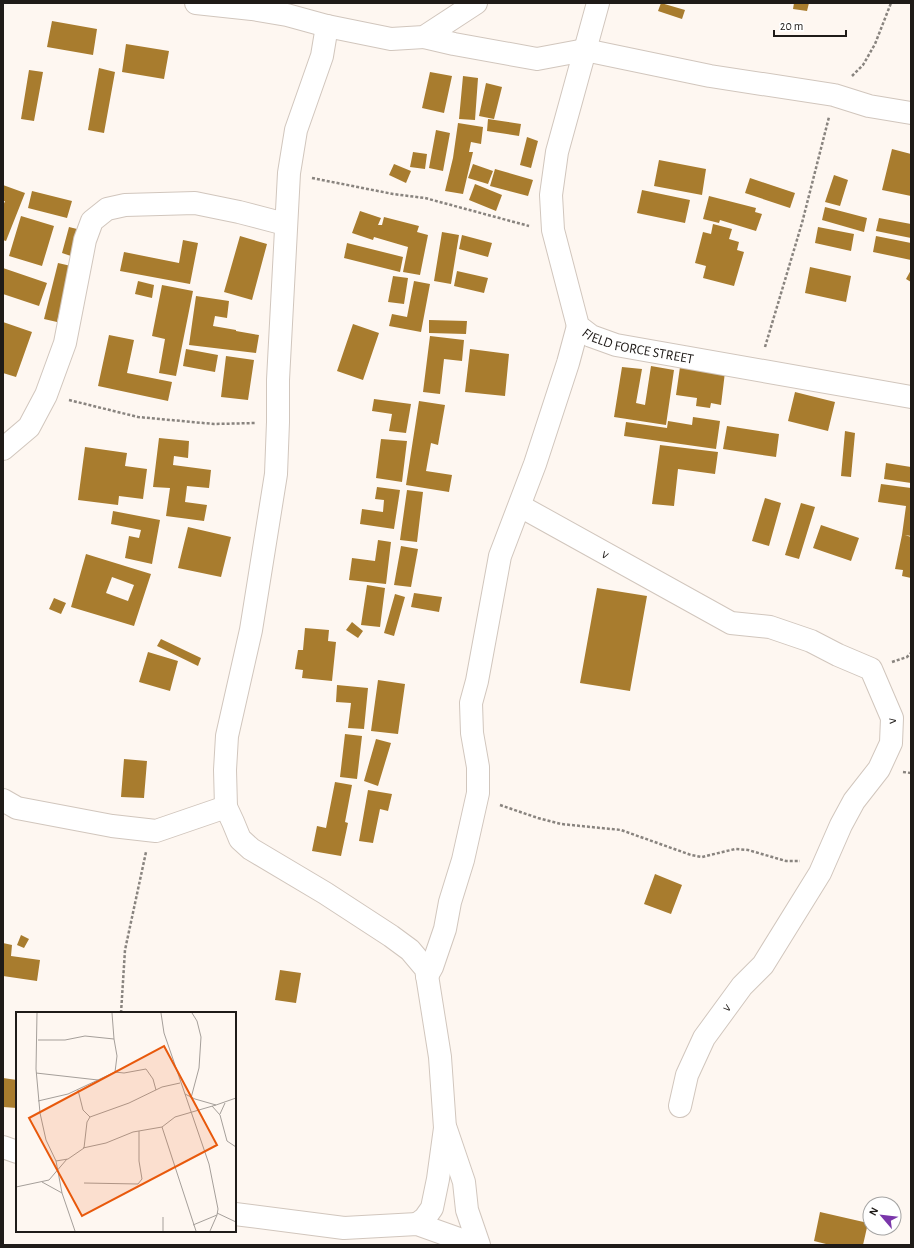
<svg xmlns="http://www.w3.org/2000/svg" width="914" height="1248" font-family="'Alegreya Sans',sans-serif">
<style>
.building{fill:#a87c2e;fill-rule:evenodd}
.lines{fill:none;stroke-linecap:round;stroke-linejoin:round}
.minor-casing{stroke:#d1c6bd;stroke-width:24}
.path{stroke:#89847f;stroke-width:2.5;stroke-dasharray:3 2;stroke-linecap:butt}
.minor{stroke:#fff;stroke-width:22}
.labels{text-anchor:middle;stroke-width:3;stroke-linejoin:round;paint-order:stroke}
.street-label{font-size:14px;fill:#1f1b18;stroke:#fff}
.inset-road{fill:none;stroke:#a59f9a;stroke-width:1}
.view{fill:#e8590c;fill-opacity:0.15;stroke:#e8590c;stroke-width:2}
.inset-edge{fill:none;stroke:#1f1b18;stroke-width:2}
</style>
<rect width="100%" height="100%" fill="#fef7f1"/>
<!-- building -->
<path class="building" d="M 661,3 L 685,10 L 682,19 L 658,11 Z
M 794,3 L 809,3 L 807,11 L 793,9 Z
M 52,21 L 97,29 L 93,55 L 47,47 Z
M 126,44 L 169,51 L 164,79 L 122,72 Z
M 99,68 L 115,72 L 104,133 L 88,130 Z
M 29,70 L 43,72 L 34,121 L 21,119 Z
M 430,72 L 452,76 L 444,113 L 422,108 Z
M 463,76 L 478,78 L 475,120 L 459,119 Z
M 486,83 L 502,87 L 494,119 L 479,116 Z
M 488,119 L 521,124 L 519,136 L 487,131 Z
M 458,123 L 483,127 L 481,144 L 471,142 L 469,152 L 473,152 L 463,194 L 445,191 L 453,158 Z
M 436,130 L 450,133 L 443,171 L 429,168 Z
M 527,137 L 538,141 L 531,168 L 520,165 Z
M 892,149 L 911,154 L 911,196 L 882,190 Z
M 413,152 L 427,154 L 425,169 L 410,167 Z
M 659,160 L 706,169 L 702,195 L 654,186 Z
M 394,164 L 411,171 L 406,183 L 389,175 Z
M 473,164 L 493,171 L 488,184 L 468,178 Z
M 495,169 L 533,180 L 528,196 L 490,186 Z
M 834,175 L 848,180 L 840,206 L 825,202 Z
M 750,178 L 795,193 L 790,208 L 745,193 Z
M 475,184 L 502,195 L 496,211 L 469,200 Z
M 3,185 L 25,193 L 6,241 L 3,240 L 3,206 L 5,201 L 3,201 Z
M 642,190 L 690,200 L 685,223 L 637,213 Z
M 32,191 L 72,201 L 67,218 L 28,208 Z
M 709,196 L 756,208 L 755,212 L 762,214 L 756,231 L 720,220 L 719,223 L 703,219 Z
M 825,207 L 867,218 L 864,232 L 822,220 Z
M 360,211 L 381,218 L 378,225 L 382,225 L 384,217 L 419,226 L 417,232 L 428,235 L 420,275 L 403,272 L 408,247 L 374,237 L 373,240 L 352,233 Z
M 21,216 L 54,226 L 42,266 L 9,256 Z
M 879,218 L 911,224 L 911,238 L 876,231 Z
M 713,224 L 732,229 L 729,239 L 739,242 L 737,250 L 744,252 L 734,286 L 703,278 L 706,266 L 695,263 L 703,232 L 711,234 Z
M 69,227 L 81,230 L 74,257 L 62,253 Z
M 818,227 L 854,234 L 851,251 L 815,243 Z
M 442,232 L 459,235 L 451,284 L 434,281 Z
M 462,235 L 492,243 L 488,257 L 459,249 Z
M 240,236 L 267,244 L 252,300 L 224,292 Z
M 876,236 L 911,243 L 911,260 L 873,252 Z
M 183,240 L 198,243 L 190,284 L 120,271 L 124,252 L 179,263 Z
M 347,243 L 403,257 L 400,272 L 344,258 Z
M 58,263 L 71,266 L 57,322 L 44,319 Z
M 810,267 L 851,276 L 846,302 L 805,293 Z
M 3,268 L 47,283 L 39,306 L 3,294 Z
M 911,270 L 911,282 L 906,279 Z
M 457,271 L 488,278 L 484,293 L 454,286 Z
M 393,276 L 408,278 L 404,304 L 388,302 Z
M 138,281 L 154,285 L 152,298 L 135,294 Z
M 414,281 L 430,284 L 421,332 L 389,326 L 392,314 L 407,317 Z
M 162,285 L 193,291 L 176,376 L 159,373 L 165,339 L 152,336 Z
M 196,296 L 229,301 L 227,318 L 215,316 L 213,326 L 236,330 L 236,331 L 259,335 L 256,353 L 189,345 Z
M 429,320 L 467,321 L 466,334 L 429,333 Z
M 3,322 L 32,332 L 16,377 L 3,373 Z
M 353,324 L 379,333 L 363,380 L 337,371 Z
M 109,335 L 134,340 L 127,373 L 172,382 L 168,401 L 98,386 Z
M 430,336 L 464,340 L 462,361 L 444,359 L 440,394 L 423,392 Z
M 186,349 L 218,355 L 215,372 L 183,366 Z
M 470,349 L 509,354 L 505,396 L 465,392 Z
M 226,356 L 254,360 L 248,400 L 221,397 Z
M 651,366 L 674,370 L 666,425 L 614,417 L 622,367 L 642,369 L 636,403 L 645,405 Z
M 680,367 L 725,372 L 721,405 L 711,403 L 710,408 L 696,406 L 697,398 L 676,395 Z
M 795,392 L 835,402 L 828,431 L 788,421 Z
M 374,399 L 411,404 L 406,433 L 389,431 L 392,414 L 372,411 Z
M 419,401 L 445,405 L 438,445 L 431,443 L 426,471 L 452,475 L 449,492 L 406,485 Z
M 693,417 L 720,421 L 716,449 L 624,436 L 626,422 L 667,428 L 668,421 L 692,425 Z
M 727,426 L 779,434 L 776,457 L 723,449 Z
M 845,431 L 855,433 L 851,477 L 841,476 Z
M 159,438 L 189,441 L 188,458 L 174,456 L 173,465 L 211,470 L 209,488 L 187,486 L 185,502 L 207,505 L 204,521 L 166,516 L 170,488 L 153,487 Z
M 381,439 L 407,441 L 402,482 L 376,478 Z
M 660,445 L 718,452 L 715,474 L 678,469 L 674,506 L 652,504 Z
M 85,447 L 127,453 L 125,466 L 147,469 L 143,499 L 119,496 L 118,505 L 78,500 Z
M 886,463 L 911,467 L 911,483 L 884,479 Z
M 881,484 L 911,488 L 911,536 L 905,535 L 911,537 L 911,578 L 902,576 L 903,570 L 895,569 L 902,535 L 906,506 L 878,502 Z
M 377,487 L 400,490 L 394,529 L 360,524 L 362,509 L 383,512 L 384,500 L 375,499 Z
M 407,490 L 423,492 L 417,542 L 400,540 Z
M 765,498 L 781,503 L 769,546 L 752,541 Z
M 801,503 L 815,507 L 799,559 L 785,555 Z
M 113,511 L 160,520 L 152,564 L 125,558 L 129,536 L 139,538 L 141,530 L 111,524 Z
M 821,525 L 859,538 L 851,561 L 813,548 Z
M 188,527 L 231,537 L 221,577 L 178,568 Z
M 378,540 L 391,542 L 386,584 L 349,580 L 352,558 L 375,561 Z
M 401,546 L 418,549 L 411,587 L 394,585 Z
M 86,554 L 151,574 L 134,626 L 71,607 ZM 112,577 L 134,585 L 128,601 L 106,593 Z
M 367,585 L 385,588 L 380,627 L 361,625 Z
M 597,588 L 647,596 L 630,691 L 580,683 Z
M 414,593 L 442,597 L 439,612 L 411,607 Z
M 395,594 L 405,597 L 394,636 L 384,633 Z
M 54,598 L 66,603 L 61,614 L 49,609 Z
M 352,622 L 363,631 L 358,638 L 346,630 Z
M 305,628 L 329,630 L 328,641 L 336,642 L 332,681 L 302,678 L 303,670 L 295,669 L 298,650 L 303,650 Z
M 161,639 L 201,658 L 198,666 L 157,646 Z
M 148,652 L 178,661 L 170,691 L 139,682 Z
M 378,680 L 405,684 L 398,734 L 371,731 Z
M 337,685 L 368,688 L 364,729 L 348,728 L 351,703 L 336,702 Z
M 345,734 L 362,736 L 357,779 L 340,777 Z
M 376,739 L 391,743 L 378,786 L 364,781 Z
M 124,759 L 147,761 L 144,798 L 121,797 Z
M 335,782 L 352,785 L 345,822 L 348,823 L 341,856 L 312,851 L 317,826 L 326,828 Z
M 368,790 L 392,794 L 388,811 L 380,809 L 373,843 L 359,841 Z
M 655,874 L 682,885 L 671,914 L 644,904 Z
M 21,935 L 29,939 L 24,948 L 17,945 Z
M 3,943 L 12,945 L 11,956 L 40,960 L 37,981 L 3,976 Z
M 280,970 L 301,973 L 296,1003 L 275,1000 Z
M 3,1078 L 17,1080 L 17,1108 L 3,1107 Z
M 820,1212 L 868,1223 L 863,1245 L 830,1245 L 814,1241 Z"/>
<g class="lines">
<defs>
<g id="minor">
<path d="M 196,3 L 252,9 L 287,15 L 327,26 L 391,39 L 424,37 L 476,3"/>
<path id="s1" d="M 598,3 L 557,152 L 551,195 L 553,230 L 578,326 L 591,336 L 616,345 L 911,397"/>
<path d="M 327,26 L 322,56 L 296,130 L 289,173 L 278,380 L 278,422 L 276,474 L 251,630 L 227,736 L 225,770 L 226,807 L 233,822 L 240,839 L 251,849 L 325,893 L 391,936 L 410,950 L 426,969 L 440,1057 L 445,1128 L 438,1179 L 432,1208 L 425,1218 L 417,1224"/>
<path d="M 424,37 L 454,44 L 537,59 L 585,50 L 710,76 L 834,95 L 869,106 L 911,113"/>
<path d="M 3,449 L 29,427 L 46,395 L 65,343 L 85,240 L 92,221 L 107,209 L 125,205 L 195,203 L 239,212 L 285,224"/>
<path id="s2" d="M 520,506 L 731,623 L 770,627 L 811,641 L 838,655 L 871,669 L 892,718 L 891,743 L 879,769 L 854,801 L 841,825 L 820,873 L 763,965 L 742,986 L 704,1038 L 687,1075 L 680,1106"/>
<path d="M 3,800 L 17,808 L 112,826 L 156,831 L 226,807"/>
<path d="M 427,976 L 432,967 L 445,929 L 450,902 L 463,860 L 478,793 L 478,767 L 472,733 L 471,703 L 477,681 L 500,556 L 535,464 L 568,363 L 578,326"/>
<path d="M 446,1129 L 464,1182 L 467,1210 L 479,1245"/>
<path d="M 3,1147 L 17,1152"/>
<path d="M 235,1214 L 344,1228 L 417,1224 L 476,1245"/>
</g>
</defs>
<!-- minor casing -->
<use href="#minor" class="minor-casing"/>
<!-- path -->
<path class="path" d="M 852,76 L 863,65 L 875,44 L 891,3
M 312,178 L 393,194 L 425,198 L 529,226
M 765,347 L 802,223 L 829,117
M 69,400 L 138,417 L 214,424 L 256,423
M 892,662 L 907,657 L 911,653
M 903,772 L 911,773
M 500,805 L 538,818 L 561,824 L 621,830 L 691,855 L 702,857 L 735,849 L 748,850 L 786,861 L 800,861
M 121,1013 L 125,950 L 146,852"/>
<!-- minor -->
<use href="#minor" class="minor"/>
</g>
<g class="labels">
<!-- street labels -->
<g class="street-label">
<text dy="5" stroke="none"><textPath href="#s1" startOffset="397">FIELD FORCE STREET</textPath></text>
<text dy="5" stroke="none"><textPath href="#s2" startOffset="98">v</textPath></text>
<text transform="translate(891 721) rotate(-96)" y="5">v</text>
<text transform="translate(726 1007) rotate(-52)" y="5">v</text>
</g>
</g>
<!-- overview -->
<g transform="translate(16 1012)">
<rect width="220" height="220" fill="#fef7f1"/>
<path class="inset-road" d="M 21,1 L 20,57 L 24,101 L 30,128 L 40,149 L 46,181 L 59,219M 96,1 L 98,27M 145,1 L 148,21 L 169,82 L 179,87 L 200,93 L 220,86M 22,28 L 49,28 L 69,24 L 98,27 L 101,44 L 99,60 L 52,82 L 22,89M 99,60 L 108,61 L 130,57 L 137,67 L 140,78M 20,61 L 82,68M 62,78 L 67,98 L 74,105M 169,82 L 193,152 L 202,197 L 201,203 L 177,213M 175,86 L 183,56 L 185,25 L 181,9 L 176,1M 196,94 L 204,103 L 211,129 L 220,135M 204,102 L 209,91M 67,136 L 90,131 L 117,120 L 146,115M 40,149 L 52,147 L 68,136 L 71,110 L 74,105 L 113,91 L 146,75 L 164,71M 26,170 L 46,181M 68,171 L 122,172 L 126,167 L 123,149 L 123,119M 0,175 L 33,168 L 51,147M 201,201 L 220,210M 147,219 L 147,205M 180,219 L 146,115 L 159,105 L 200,93M 194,219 L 201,203"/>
<path class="view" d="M 148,34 L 201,133 L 66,204 L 13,106 Z"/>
<rect width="220" height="220" class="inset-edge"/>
</g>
<!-- border -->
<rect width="914" height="1248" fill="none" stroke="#1f1b18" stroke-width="8"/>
<!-- north arrow -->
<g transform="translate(882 1216) rotate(298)"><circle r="19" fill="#ffffff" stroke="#a5a4a3"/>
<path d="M0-3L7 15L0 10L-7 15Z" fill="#7a36aa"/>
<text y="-6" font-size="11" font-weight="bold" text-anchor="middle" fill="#1f1b18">N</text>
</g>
<!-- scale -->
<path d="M774 30v6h72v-6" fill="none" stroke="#1f1b18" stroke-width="2"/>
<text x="780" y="30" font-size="12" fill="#1f1b18" stroke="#ffffff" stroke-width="3" paint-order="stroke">20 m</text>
</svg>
